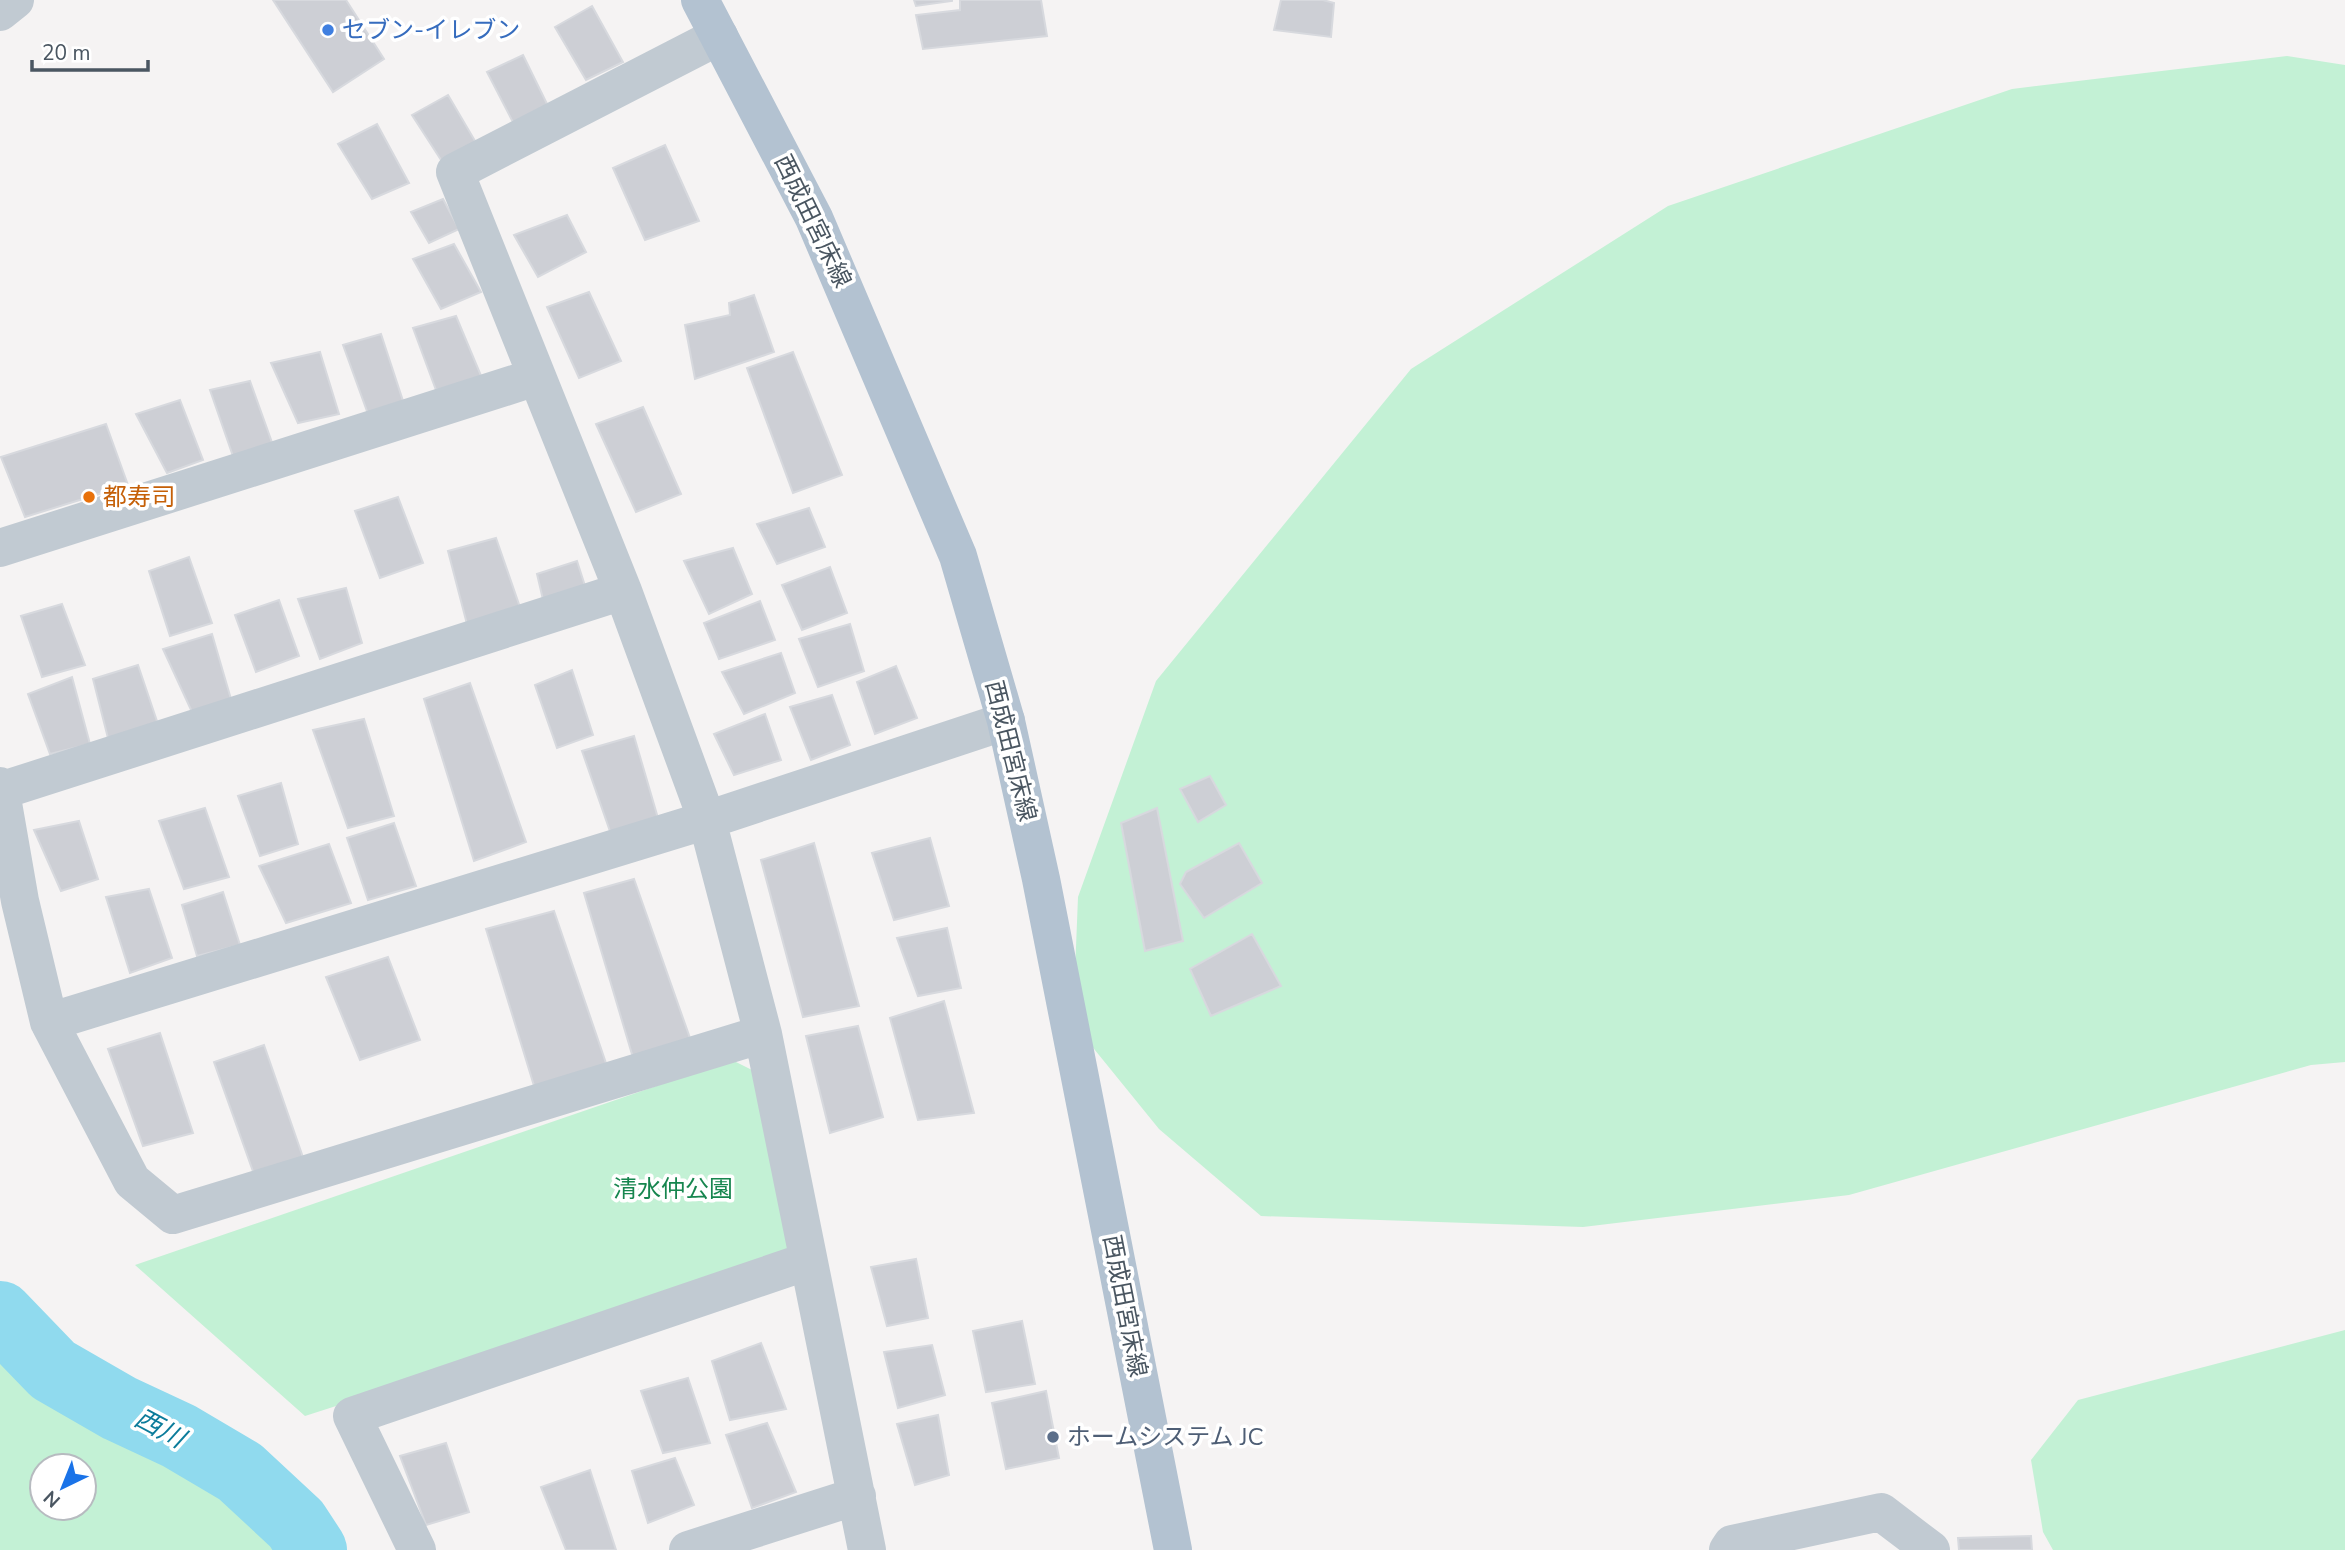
<svg xmlns="http://www.w3.org/2000/svg" width="2345" height="1550" font-family="'Nunito Sans','Noto Sans JP',sans-serif">
<style>
.green{fill:#c3f1d5;fill-rule:evenodd}
.lines{fill:none;stroke-linecap:round;stroke-linejoin:round}
.river{stroke:#90daee;stroke-width:68}
.building{fill:#cdcfd5;stroke:#d7d9de;stroke-width:2}
.minor{stroke:#c1cad2;stroke-width:38}
.major{stroke:#b3c2d1;stroke-width:38}
.shop-dot{fill:#3f7fe0;stroke:#fff;stroke-width:2.5}
.food-dot{fill:#e8710a;stroke:#fff;stroke-width:2.5}
.service-dot{fill:#5c6f8a;stroke:#fff;stroke-width:2.5}
.labels{text-anchor:middle;stroke-width:7;stroke-linejoin:round;paint-order:stroke}
.shop-label{font-size:24px;fill:#366cbe;stroke:#fff;text-anchor:start}
.street-label{font-size:24px;fill:#4a5661;stroke:#fff}
.food-label{font-size:24px;fill:#c56008;stroke:#fff;text-anchor:start}
.park-label{font-size:24px;fill:#17864f;stroke:#fff}
.service-label{font-size:24px;fill:#4e5e75;stroke:#fff;text-anchor:start}
.water-label{font-size:26px;font-style:italic;fill:#0c7c9b;stroke:#fff}
</style>
<rect width="100%" height="100%" fill="#f5f3f3"/>
<!-- green -->
<path class="green" d="M 2287,56 L 2345,65 L 2345,1062 L 2311,1065 L 1849,1195 L 1583,1227 L 1261,1216 L 1159,1129 L 1073,1023 L 1078,897 L 1156,681 L 1411,369 L 1668,206 L 2012,89 Z
M 732,1060 L 756,1072 L 793,1259 L 305,1416 L 135,1265 Z
M 2345,1330 L 2345,1550 L 2053,1550 L 2043,1532 L 2031,1460 L 2078,1400 Z
M 0,1347 L 17,1369 L 170,1453 L 277,1538 L 282,1550 L 0,1550 ZM 42,1466 L 84,1466 L 84,1508 L 42,1508 Z"/>
<g class="lines">
<!-- river -->
<path class="river" d="M 0,1315 L 53,1370 L 119,1408 L 179,1436 L 240,1472 L 296,1524 L 313,1550"/>
</g>
<!-- building -->
<path class="building" d="M 273,0 L 346,0 L 384,59 L 333,92 Z
M 914,0 L 952,0 L 952,1 L 916,6 Z
M 960,0 L 1041,0 L 1047,36 L 923,49 L 916,15 L 960,10 Z
M 1281,0 L 1323,0 L 1334,3 L 1331,37 L 1274,30 Z
M 592,6 L 623,62 L 586,80 L 555,27 Z
M 523,55 L 551,112 L 516,128 L 487,72 Z
M 448,95 L 478,146 L 443,163 L 412,115 Z
M 377,124 L 409,183 L 372,199 L 338,144 Z
M 665,145 L 699,221 L 645,240 L 613,168 Z
M 443,199 L 459,229 L 429,243 L 411,212 Z
M 567,215 L 586,252 L 538,277 L 514,235 Z
M 454,244 L 481,292 L 441,309 L 413,259 Z
M 589,292 L 621,361 L 579,378 L 547,307 Z
M 754,295 L 774,352 L 695,379 L 685,325 L 730,315 L 729,303 Z
M 456,316 L 482,378 L 436,390 L 413,328 Z
M 381,334 L 403,401 L 368,414 L 343,345 Z
M 320,352 L 339,414 L 298,423 L 271,363 Z
M 793,352 L 842,475 L 793,493 L 747,368 Z
M 250,381 L 274,448 L 234,459 L 210,390 Z
M 180,400 L 203,460 L 167,473 L 136,414 Z
M 643,407 L 681,494 L 636,512 L 596,424 Z
M 106,424 L 128,485 L 25,517 L 1,457 Z
M 398,497 L 423,563 L 380,578 L 355,511 Z
M 809,508 L 825,547 L 777,564 L 757,524 Z
M 496,538 L 522,613 L 468,628 L 448,551 Z
M 733,548 L 752,594 L 709,614 L 684,561 Z
M 189,557 L 212,623 L 170,636 L 149,571 Z
M 577,561 L 587,592 L 544,604 L 537,574 Z
M 830,567 L 847,613 L 802,630 L 782,585 Z
M 346,588 L 362,643 L 320,659 L 298,599 Z
M 279,600 L 299,656 L 256,672 L 235,615 Z
M 760,601 L 775,640 L 719,659 L 704,623 Z
M 62,604 L 85,665 L 42,677 L 21,616 Z
M 850,624 L 864,671 L 818,687 L 799,639 Z
M 212,634 L 231,699 L 192,712 L 163,649 Z
M 781,653 L 795,693 L 744,714 L 722,672 Z
M 138,665 L 161,733 L 110,746 L 93,679 Z
M 896,666 L 917,718 L 875,734 L 857,682 Z
M 572,670 L 593,735 L 557,748 L 535,685 Z
M 72,677 L 90,744 L 50,754 L 28,694 Z
M 470,683 L 526,842 L 474,861 L 424,699 Z
M 832,695 L 850,745 L 811,760 L 790,707 Z
M 765,714 L 781,760 L 734,775 L 714,734 Z
M 364,719 L 394,816 L 348,828 L 313,730 Z
M 634,736 L 660,825 L 612,837 L 582,751 Z
M 1210,776 L 1226,805 L 1198,822 L 1180,789 Z
M 281,783 L 298,844 L 260,856 L 238,796 Z
M 205,808 L 229,877 L 184,889 L 159,821 Z
M 1157,808 L 1183,941 L 1145,951 L 1121,823 Z
M 79,821 L 98,879 L 61,891 L 34,830 Z
M 394,823 L 416,886 L 368,900 L 347,838 Z
M 930,838 L 949,906 L 894,920 L 872,853 Z
M 814,843 L 859,1006 L 803,1017 L 761,860 Z
M 1239,843 L 1262,883 L 1204,918 L 1180,884 L 1186,872 Z
M 329,844 L 351,903 L 286,923 L 259,866 Z
M 634,879 L 691,1041 L 634,1061 L 584,893 Z
M 149,889 L 172,958 L 130,973 L 106,897 Z
M 223,892 L 240,945 L 197,956 L 182,905 Z
M 554,911 L 608,1069 L 535,1089 L 486,929 Z
M 947,928 L 961,988 L 918,996 L 897,938 Z
M 1252,934 L 1281,986 L 1211,1016 L 1190,969 Z
M 388,957 L 420,1040 L 360,1060 L 326,977 Z
M 944,1001 L 974,1113 L 918,1120 L 890,1018 Z
M 858,1026 L 883,1117 L 830,1133 L 806,1036 Z
M 160,1033 L 193,1133 L 143,1146 L 108,1049 Z
M 264,1045 L 305,1163 L 255,1177 L 214,1062 Z
M 916,1259 L 928,1318 L 887,1326 L 871,1267 Z
M 1022,1321 L 1035,1384 L 986,1392 L 973,1331 Z
M 761,1343 L 786,1409 L 730,1420 L 712,1361 Z
M 932,1345 L 945,1395 L 898,1408 L 884,1352 Z
M 688,1378 L 710,1443 L 663,1453 L 641,1391 Z
M 1046,1391 L 1059,1458 L 1006,1469 L 992,1403 Z
M 938,1415 L 949,1475 L 915,1485 L 897,1424 Z
M 767,1423 L 796,1492 L 752,1508 L 726,1435 Z
M 446,1443 L 469,1512 L 426,1525 L 400,1456 Z
M 675,1458 L 694,1505 L 648,1523 L 632,1471 Z
M 590,1470 L 616,1550 L 566,1550 L 541,1487 Z
M 2031,1536 L 2032,1550 L 1959,1550 L 1958,1538 Z"/>
<g class="lines">
<!-- minor -->
<path class="minor" d="M 0,12 L 15,0
M 719,36 L 455,172 L 623,591 L 707,820 L 763,1034 L 867,1550
M 0,548 L 536,377
M 0,786 L 20,901 L 49,1022 L 132,1181 L 173,1215 L 763,1034
M 0,791 L 623,591
M 49,1022 L 707,820 L 1006,721
M 417,1550 L 352,1416 L 808,1261
M 688,1550 L 857,1496
M 1728,1550 L 1732,1544 L 1881,1512 L 1931,1550"/>
<!-- major -->
<path class="major" d="M 700,0 L 814,218 L 958,556 L 1006,721 L 1041,879 L 1173,1550"/>
</g>
<!-- markers -->
<circle class="shop-dot" cx="328" cy="30" r="7"/>
<circle class="food-dot" cx="89" cy="497" r="7"/>
<circle class="service-dot" cx="1053" cy="1437" r="7"/>
<g class="labels">
<!-- shop labels -->
<g class="shop-label">
<text x="342" y="38">セブン-イレブン</text>
</g>
<!-- street labels -->
<g class="street-label">
<text transform="translate(813 221) rotate(64)" y="8">西成田宮床線</text>
<text transform="translate(1011 751) rotate(76)" y="8">西成田宮床線</text>
<text transform="translate(1125 1306) rotate(79)" y="8">西成田宮床線</text>
</g>
<!-- food labels -->
<g class="food-label">
<text x="103" y="505">都寿司</text>
</g>
<!-- park labels -->
<g class="park-label">
<text x="673" y="1197">清水仲公園</text>
</g>
<!-- service labels -->
<g class="service-label">
<text x="1067" y="1445">ホームシステム JC</text>
</g>
<!-- water labels -->
<g class="water-label">
<text transform="translate(160 1428) rotate(28)" y="9">西川</text>
</g>
</g>
<!-- north arrow -->
<g transform="translate(63 1487) rotate(223)"><circle r="33" fill="#ffffff" stroke="#b7bbc0" stroke-width="2"/>
<path d="M0-5L12 26L0 18L-12 26Z" fill="#1a73e8"/>
<text y="-10" font-size="19" font-weight="bold" text-anchor="middle" fill="#4a5661">N</text>
</g>
<!-- scale -->
<path d="M32 60v10h116v-10" fill="none" stroke="#4a5661" stroke-width="3.5"/>
<text x="42" y="60" font-size="21" fill="#4a5661" stroke="#ffffff" stroke-width="5" paint-order="stroke">20 m</text>
</svg>
